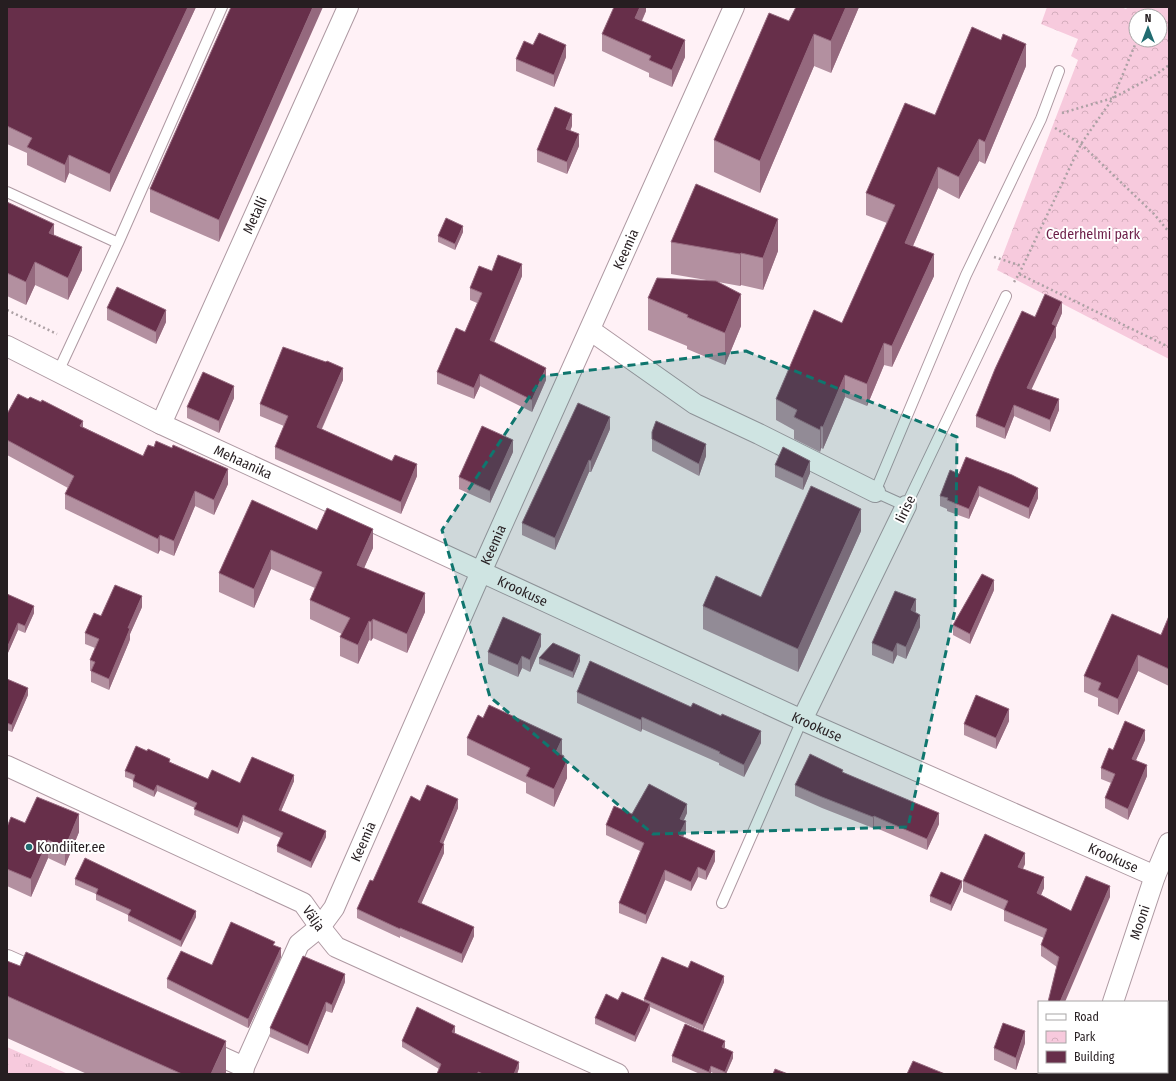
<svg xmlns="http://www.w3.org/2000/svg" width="1176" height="1081" font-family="'Fira Sans Condensed',sans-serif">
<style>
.grass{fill:url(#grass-tufts)}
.park{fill:url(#park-crowns);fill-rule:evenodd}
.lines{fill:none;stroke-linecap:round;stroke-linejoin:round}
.service-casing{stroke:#ae99a2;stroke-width:12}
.minor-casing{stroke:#ae99a2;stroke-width:22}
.path{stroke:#ada1a5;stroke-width:2.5;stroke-dasharray:2 3;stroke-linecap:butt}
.service{stroke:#fff;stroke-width:10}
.minor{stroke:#fff;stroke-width:20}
.wall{fill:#b390a0}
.shaded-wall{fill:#95697e}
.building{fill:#672f4a;stroke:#95697e}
.marked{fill:#0f766e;fill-opacity:0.2;stroke:#0f766e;stroke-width:3;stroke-dasharray:8 5;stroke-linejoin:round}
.poi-dot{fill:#216c71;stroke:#fff;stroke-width:1.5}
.labels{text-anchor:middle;stroke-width:4;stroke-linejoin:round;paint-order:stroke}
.street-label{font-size:14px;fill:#261e21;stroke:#fff}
.park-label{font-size:14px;fill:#6c1f48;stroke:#fff}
.poi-label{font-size:14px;fill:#261e21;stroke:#fff;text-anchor:start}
</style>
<defs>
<pattern id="grass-tufts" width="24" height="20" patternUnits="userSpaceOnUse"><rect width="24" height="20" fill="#f7cadd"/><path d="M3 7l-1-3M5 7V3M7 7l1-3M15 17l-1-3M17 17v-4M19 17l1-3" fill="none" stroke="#d4adbd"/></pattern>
<pattern id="park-crowns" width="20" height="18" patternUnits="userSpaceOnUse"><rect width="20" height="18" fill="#f7cadd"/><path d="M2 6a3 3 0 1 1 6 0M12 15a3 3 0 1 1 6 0" fill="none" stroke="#d4adbd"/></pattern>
</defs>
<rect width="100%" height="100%" fill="#fff1f6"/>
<!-- grass -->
<path class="grass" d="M 7,1047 L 68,1074 L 10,1074 L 7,1073 Z"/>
<!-- park -->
<path class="park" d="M 1047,7 L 1121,7 L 1126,9 L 1128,7 L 1169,7 L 1169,359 L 997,270 L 1078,60 L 1071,56 L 1078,39 L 1041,24 ZM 1136,16 L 1160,16 L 1160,40 L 1136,40 Z"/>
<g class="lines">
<defs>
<path id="service" d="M 7,192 L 118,243 L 58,372
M 118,243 L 222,7
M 1006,296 L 906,506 L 875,492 L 966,275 L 1041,119 L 1059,71
M 722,903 L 802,720"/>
<g id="minor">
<path d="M 590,330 L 695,404 L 759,434 L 875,492"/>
<path id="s1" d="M 7,346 L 161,424 L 802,720 L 1155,876"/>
<path id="s2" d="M 161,424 L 348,7"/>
<path d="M 802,720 L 906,506"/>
<path id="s3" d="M 7,766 L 303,903 L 320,927 L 336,947 L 618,1074"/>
<path d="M 7,960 L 36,973"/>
<path id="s4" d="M 1113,1002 L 1155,876 L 1169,843"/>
<path d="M 202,1048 L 244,1067"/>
<path d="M 1115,1072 L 1120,1074"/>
<path id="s5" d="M 243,1074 L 244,1067 L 299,944 L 320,927 L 334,908 L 481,572 L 734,7"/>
</g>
</defs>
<!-- service casing -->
<use href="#service" class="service-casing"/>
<!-- minor casing -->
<use href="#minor" class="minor-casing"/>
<!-- path -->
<path class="path" d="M 1146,16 L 1150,7
M 1062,113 L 1113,98 L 1154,76 L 1169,65
M 1055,128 L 1081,144 L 1154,214 L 1169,232
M 994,257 L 1022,266
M 1019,274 L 1081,144 L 1113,98 L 1137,40
M 1014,282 L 1019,274 L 1169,347
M 7,310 L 57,334
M 1144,1072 L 1149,1074"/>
<!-- service -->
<use href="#service" class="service"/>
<!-- minor -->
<use href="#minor" class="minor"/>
</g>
<!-- wall -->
<path class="wall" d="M 7,7 L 196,7 L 110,192 L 69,173 L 65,183 L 27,165 L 27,153 L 7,144 Z
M 231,7 L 219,242 L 150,212 L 150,189 Z
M 646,7 L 646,11 L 642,21 L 685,57 L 672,87 L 649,77 L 649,73 L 602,51 L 602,34 Z
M 796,7 L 859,7 L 831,73 L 814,66 L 760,193 L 714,172 L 714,140 L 789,21 Z
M 533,45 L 566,57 L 554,87 L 516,71 L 516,59 Z
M 1026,66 L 985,164 L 979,161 L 959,199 L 938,188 L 913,246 L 934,276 L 892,367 L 884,365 L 867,406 L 845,397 L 823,449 L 821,448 L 820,452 L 794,439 L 794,430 L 776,420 L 776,399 L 842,323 L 887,223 L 866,215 L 866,193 L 935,115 Z
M 572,126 L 570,131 L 579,146 L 567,174 L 537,162 L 537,150 Z
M 7,202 L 54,235 L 82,270 L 68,300 L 35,285 L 26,305 L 7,296 Z
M 463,232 L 455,250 L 438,242 L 438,236 Z
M 671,242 L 778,251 L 763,290 L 741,285 L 740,286 L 718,282 L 741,326 L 725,365 L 687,349 L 687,346 L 648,330 L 648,298 L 712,281 L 671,274 Z
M 492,271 L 522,276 L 494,342 L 546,380 L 532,412 L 480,386 L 474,399 L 437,384 L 437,372 L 465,332 L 477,303 L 470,300 L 470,288 Z
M 107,308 L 166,322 L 156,344 L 107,320 Z
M 1062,313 L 1056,327 L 1056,337 L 1031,389 L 1059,410 L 1050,432 L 1014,416 L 1005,439 L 976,427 L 976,416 L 1035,317 Z
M 343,380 L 322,429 L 417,476 L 401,514 L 275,459 L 275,447 L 284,426 L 260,416 L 260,404 Z
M 234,398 L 219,433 L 187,418 L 187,407 Z
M 28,399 L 83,427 L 143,456 L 228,484 L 214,515 L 195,506 L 174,556 L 160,550 L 158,554 L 65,509 L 65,494 L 68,488 L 7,455 L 7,414 Z
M 610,429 L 591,472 L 589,472 L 555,550 L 522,535 L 522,523 Z
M 652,432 L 706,456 L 699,476 L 652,451 Z
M 513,452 L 490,503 L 459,489 L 459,477 Z
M 775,465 L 810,473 L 803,490 L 775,477 Z
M 959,474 L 1038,498 L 1029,519 L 979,496 L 969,519 L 947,511 L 947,509 L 940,506 L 940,496 Z
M 317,530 L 373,548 L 364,568 L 425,612 L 407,653 L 373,638 L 371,641 L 369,640 L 358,664 L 340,656 L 340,637 L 342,634 L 310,619 L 310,600 L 315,588 L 271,569 L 254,608 L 219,592 L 219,573 Z
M 861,531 L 798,672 L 703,629 L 703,606 L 761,597 Z
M 994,590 L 970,644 L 953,635 L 953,625 Z
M 7,594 L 34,613 L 25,633 L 18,630 L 7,655 Z
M 142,607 L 130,634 L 130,639 L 129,642 L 109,690 L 91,682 L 91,671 L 90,671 L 90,660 L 95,648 L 85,644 L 85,633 L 101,616 Z
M 916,611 L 915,612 L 920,627 L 906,659 L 897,655 L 893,664 L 872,655 L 872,643 Z
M 1169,616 L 1169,686 L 1138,671 L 1118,715 L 1098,706 L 1098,698 L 1084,692 L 1084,676 L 1161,635 Z
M 541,646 L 530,672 L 522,668 L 518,677 L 488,664 L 488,652 Z
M 539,658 L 580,661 L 573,678 L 539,664 Z
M 7,679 L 28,695 L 12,732 L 7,730 Z
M 577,692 L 691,707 L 761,743 L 744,777 L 719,765 L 719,763 L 642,729 L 641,732 L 577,703 Z
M 1009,721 L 996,749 L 964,735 L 964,724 Z
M 467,738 L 562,754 L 564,759 L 567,778 L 554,807 L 526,793 L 526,783 L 467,755 Z
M 1145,740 L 1136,760 L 1147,776 L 1128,820 L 1105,808 L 1105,798 L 1111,783 L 1101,779 L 1101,768 L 1113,750 Z
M 170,762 L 208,779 L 240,783 L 294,781 L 281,811 L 326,837 L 311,868 L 277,852 L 277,846 L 281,838 L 243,821 L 238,834 L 194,815 L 195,808 L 157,791 L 154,797 L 133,787 L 133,780 L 125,777 L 125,771 Z
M 843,773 L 939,824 L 927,850 L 874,827 L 873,828 L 822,808 L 795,796 L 795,785 Z
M 420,801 L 458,808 L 443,843 L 444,853 L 421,904 L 474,936 L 462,963 L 400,936 L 400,938 L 357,918 L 357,909 Z
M 687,813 L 684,820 L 686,830 L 683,837 L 715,861 L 706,880 L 698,877 L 691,891 L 665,880 L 646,924 L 619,913 L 619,903 L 640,851 L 606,835 L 606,825 L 632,814 Z
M 25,823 L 79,832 L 65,866 L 48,858 L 31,897 L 7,886 L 7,827 Z
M 1025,864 L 1023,869 L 1044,888 L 1041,895 L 1071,911 L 1110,897 L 1057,967 L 1041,956 L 1041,945 L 1044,938 L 1004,921 L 1004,910 L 963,892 L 963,881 Z
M 75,879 L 196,917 L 181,947 L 128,921 L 128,915 L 96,900 L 96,894 L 75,885 Z
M 962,887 L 951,911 L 930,902 L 930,896 Z
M 275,946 L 281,957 L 249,1027 L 248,1028 L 167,988 L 167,979 Z
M 7,961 L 226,1074 L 87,1074 L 7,1038 Z
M 688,968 L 724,982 L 703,1031 L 650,1007 L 650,1010 L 635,1042 L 595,1024 L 595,1018 L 618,1000 L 644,1002 L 644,999 Z
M 345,982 L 332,1013 L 326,1011 L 308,1054 L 270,1037 L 270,1028 Z
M 1169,1002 L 1169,1044 L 1167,1043 L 1167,1004 Z
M 455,1032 L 454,1033 L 519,1068 L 517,1074 L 437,1074 L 439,1069 L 402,1047 L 402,1041 Z
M 1025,1043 L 1016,1070 L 994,1060 L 994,1048 Z
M 725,1047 L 724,1048 L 733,1058 L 726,1074 L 715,1074 L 711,1072 L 711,1074 L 700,1074 L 672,1062 L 672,1056 Z"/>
<!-- shaded-wall -->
<path class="shaded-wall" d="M 188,7 L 196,7 L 110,192 L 110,174 Z
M 313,7 L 323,7 L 219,242 L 219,220 Z
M 640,7 L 646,7 L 646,11 L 635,35 L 635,18 Z
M 846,7 L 859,7 L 831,73 L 831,41 Z
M 814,34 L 814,66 L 760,193 L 760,161 Z
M 685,40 L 685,57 L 672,87 L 672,70 Z
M 1026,44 L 1026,66 L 985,164 L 985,142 Z
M 566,45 L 566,57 L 554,87 L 554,75 Z
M 572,114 L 572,126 L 566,141 L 566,129 Z
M 579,134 L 579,146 L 567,174 L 567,162 Z
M 979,139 L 979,161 L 959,199 L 959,177 Z
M 69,155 L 69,173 L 65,183 L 65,165 Z
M 938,167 L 938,188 L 905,264 L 905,243 Z
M 778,219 L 778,251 L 763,290 L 763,258 Z
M 54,224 L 54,247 L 49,233 Z
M 463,226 L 463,232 L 455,250 L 455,244 Z
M 82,247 L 82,270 L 68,300 L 68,278 Z
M 741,253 L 741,285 L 740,286 L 740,254 Z
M 934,254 L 934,276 L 892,367 L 892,346 Z
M 35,262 L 35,285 L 26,305 L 26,282 Z
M 522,264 L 522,276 L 490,352 L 490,340 Z
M 741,294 L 741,326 L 725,365 L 725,333 Z
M 1062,302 L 1062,313 L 1056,327 L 1056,337 L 1027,399 L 1027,388 L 1052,324 Z
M 166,310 L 166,322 L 156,344 L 156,332 Z
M 884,343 L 884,365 L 867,406 L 867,384 Z
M 343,368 L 343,380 L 317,439 L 317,427 Z
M 546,368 L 546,380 L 532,412 L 532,400 Z
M 480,374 L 480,386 L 474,399 L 474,388 Z
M 845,375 L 845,397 L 823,449 L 823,427 Z
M 234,386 L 234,398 L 219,433 L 219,421 Z
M 1059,399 L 1059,410 L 1050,432 L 1050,420 Z
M 1014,405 L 1014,416 L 1005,439 L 1005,428 Z
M 610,417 L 610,429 L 591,472 L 591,461 Z
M 83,421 L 83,435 L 80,426 Z
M 821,426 L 821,448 L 820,452 L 820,430 Z
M 513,440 L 513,452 L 490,503 L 490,491 Z
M 706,444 L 706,456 L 699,476 L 699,464 Z
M 589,460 L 589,472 L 555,550 L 555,538 Z
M 810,461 L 810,473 L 803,490 L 803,478 Z
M 417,464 L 417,476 L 401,514 L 401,502 Z
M 228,469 L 228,484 L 214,515 L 214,500 Z
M 979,486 L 979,496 L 969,519 L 969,509 Z
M 1038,488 L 1038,498 L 1029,519 L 1029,508 Z
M 195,491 L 195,506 L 174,556 L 174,541 Z
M 861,509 L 861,531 L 798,672 L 798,649 Z
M 373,529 L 373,548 L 357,584 L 357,565 Z
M 160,535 L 160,550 L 158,554 L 158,539 Z
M 271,550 L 271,569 L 254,608 L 254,589 Z
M 994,580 L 994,590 L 970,644 L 970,634 Z
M 425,593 L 425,612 L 407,653 L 407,634 Z
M 142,596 L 142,607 L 130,634 L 130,639 L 129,642 L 109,690 L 109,679 L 128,628 Z
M 916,599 L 916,611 L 911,622 L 911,610 Z
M 34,606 L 34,613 L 25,633 L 25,626 Z
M 920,615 L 920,627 L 906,659 L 906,647 Z
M 373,619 L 373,638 L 371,641 L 371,622 Z
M 369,621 L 369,640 L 358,664 L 358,645 Z
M 18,623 L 18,630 L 7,655 L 7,648 Z
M 541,634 L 541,646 L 530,672 L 530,660 Z
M 897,643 L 897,655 L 893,664 L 893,652 Z
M 580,655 L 580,661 L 573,678 L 573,672 Z
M 1138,655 L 1138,671 L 1118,715 L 1118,699 Z
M 522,656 L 522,668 L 518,677 L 518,665 Z
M 28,688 L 28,695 L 12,732 L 12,725 Z
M 1009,709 L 1009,721 L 996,749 L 996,738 Z
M 642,717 L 642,729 L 641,732 L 641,720 Z
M 1145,730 L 1145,740 L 1132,769 L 1132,759 Z
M 761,731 L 761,743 L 744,777 L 744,765 Z
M 562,739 L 562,757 L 556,752 Z
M 564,756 L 564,767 L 567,761 L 567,778 L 554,807 L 554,789 Z
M 1147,765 L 1147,776 L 1128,820 L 1128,809 Z
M 294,775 L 294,781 L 279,816 L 279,810 Z
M 157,785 L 157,791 L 154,797 L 154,791 Z
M 458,799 L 458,808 L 440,851 L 440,842 Z
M 687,804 L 687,813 L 680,828 L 680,819 Z
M 939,813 L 939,824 L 927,850 L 927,839 Z
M 79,814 L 79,832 L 65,866 L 65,848 Z
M 243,815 L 243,821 L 238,834 L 238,828 Z
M 874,816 L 874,827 L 873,828 L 873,817 Z
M 686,821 L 686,830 L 679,845 L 679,835 Z
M 326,831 L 326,837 L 311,868 L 311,862 Z
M 48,840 L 48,858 L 31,897 L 31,879 Z
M 444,844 L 444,853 L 418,911 L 418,902 Z
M 715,851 L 715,861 L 706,880 L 706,871 Z
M 1025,853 L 1025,864 L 1018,878 L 1018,867 Z
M 698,867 L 698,877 L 691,891 L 691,882 Z
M 665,870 L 665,880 L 646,924 L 646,915 Z
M 1044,877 L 1044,888 L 1037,904 L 1037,893 Z
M 962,881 L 962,887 L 951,911 L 951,905 Z
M 1110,886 L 1110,897 L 1065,1002 L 1060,1002 Z
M 196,911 L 196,917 L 181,947 L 181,941 Z
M 474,927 L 474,936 L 462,963 L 462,954 Z
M 281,948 L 281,957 L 249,1027 L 248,1028 L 248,1019 Z
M 345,974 L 345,982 L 332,1013 L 332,1005 Z
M 724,976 L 724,982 L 703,1031 L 703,1025 Z
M 326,1002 L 326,1011 L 308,1054 L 308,1046 Z
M 650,1004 L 650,1010 L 635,1042 L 635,1036 Z
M 455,1026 L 455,1032 L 452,1038 L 452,1032 Z
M 1025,1031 L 1025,1043 L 1016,1070 L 1016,1058 Z
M 226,1041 L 226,1074 L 211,1074 Z
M 725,1041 L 725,1047 L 722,1053 L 722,1047 Z
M 733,1052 L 733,1058 L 726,1074 L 725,1074 L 725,1072 Z
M 519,1062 L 519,1068 L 517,1074 L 514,1074 Z
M 711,1066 L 711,1074 L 709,1074 L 709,1072 Z"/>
<!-- building -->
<path class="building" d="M 7,7 L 188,7 L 110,174 L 69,155 L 65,165 L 27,147 L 32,138 L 7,126 Z
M 231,7 L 313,7 L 219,220 L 150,189 Z
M 614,7 L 640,7 L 635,18 L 685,40 L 672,70 L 649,60 L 651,56 L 602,34 Z
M 796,7 L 846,7 L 831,41 L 814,34 L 760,161 L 714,140 L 769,13 L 789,21 Z
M 972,27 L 1001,40 L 1003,34 L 1026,44 L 985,142 L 979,139 L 959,177 L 938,167 L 905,243 L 934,254 L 892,346 L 884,343 L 867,384 L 845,375 L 823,427 L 821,426 L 820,430 L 794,417 L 797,410 L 776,399 L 814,310 L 842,323 L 895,205 L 866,193 L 905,103 L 935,115 Z
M 539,33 L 566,45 L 554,75 L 516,59 L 524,41 L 533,45 Z
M 555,107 L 572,114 L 566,129 L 579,134 L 567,162 L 537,150 Z
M 696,184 L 778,219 L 763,258 L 741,253 L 740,254 L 671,242 Z
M 7,202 L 54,224 L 49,233 L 82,247 L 68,278 L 35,262 L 26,282 L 7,273 Z
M 446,218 L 463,226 L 455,244 L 438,236 Z
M 498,255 L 522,264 L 490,340 L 546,368 L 532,400 L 480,374 L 474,388 L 437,372 L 456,328 L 465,332 L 482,293 L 470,288 L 479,266 L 492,271 Z
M 657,278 L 716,281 L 741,294 L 725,333 L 687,317 L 688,315 L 648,298 Z
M 117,287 L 166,310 L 156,332 L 107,308 Z
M 1045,294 L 1062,302 L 1052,324 L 1056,326 L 1027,388 L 1059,399 L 1050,420 L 1014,405 L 1005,428 L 976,416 L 995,369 L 1022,311 L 1035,317 Z
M 283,347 L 326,362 L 327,361 L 343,368 L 317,427 L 392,461 L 395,455 L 417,464 L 401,502 L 275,447 L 288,416 L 260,404 Z
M 203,372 L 234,386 L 219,421 L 187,407 Z
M 18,394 L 28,399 L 30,397 L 41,402 L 42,400 L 83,421 L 80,426 L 143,456 L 148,445 L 154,447 L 156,441 L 172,448 L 173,445 L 228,469 L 214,500 L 195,491 L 174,541 L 160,535 L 158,539 L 65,494 L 74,476 L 7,440 L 7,414 Z
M 578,403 L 610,417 L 591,461 L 589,460 L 555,538 L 522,523 Z
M 656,421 L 706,444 L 699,464 L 652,439 L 652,432 Z
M 482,426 L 513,440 L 490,491 L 459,477 Z
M 783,447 L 810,461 L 803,478 L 775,465 Z
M 966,457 L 1012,475 L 1038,488 L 1029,508 L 979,486 L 969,509 L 947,500 L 948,498 L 940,496 L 950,470 L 959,474 Z
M 811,486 L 861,509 L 798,649 L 703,606 L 716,576 L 761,597 Z
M 252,500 L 317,530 L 327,508 L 373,529 L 357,565 L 425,593 L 407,634 L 373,619 L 371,622 L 369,621 L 358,645 L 340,637 L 350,618 L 310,600 L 322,572 L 271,550 L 254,589 L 219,573 Z
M 982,574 L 994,580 L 970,634 L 953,625 Z
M 115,585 L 142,596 L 128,628 L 130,628 L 129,631 L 109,679 L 91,671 L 95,662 L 90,660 L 99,639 L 85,633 L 94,613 L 101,616 Z
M 895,591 L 916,599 L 911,610 L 920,615 L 906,647 L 897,643 L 893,652 L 872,643 Z
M 7,594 L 34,606 L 25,626 L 18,623 L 7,648 Z
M 1112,614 L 1161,635 L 1169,616 L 1169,669 L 1138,655 L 1118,699 L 1098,690 L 1101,683 L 1084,676 Z
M 503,617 L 541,634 L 530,660 L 522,656 L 518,665 L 488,652 Z
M 553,643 L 580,655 L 573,672 L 539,658 Z
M 590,661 L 691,707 L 693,703 L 721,716 L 722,714 L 761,731 L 744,765 L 719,753 L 720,752 L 642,717 L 641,720 L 577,692 Z
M 7,679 L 28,688 L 12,725 L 7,723 Z
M 976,695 L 1009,709 L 996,738 L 964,724 Z
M 489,705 L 562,739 L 556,752 L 564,756 L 563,759 L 567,761 L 554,789 L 526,776 L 530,768 L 467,738 L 478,715 L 483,718 Z
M 1125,721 L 1145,730 L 1132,759 L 1147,765 L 1128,809 L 1105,798 L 1115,774 L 1101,768 L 1109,748 L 1113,750 Z
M 136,746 L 147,751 L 148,749 L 170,759 L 169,762 L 208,779 L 212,770 L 240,783 L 252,757 L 294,775 L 279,810 L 326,831 L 311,862 L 277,846 L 283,833 L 243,815 L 238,828 L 194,809 L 197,803 L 157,785 L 154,791 L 133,781 L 135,775 L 125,771 Z
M 810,754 L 843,770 L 842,772 L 939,813 L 927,839 L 874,816 L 873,817 L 822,797 L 795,785 Z
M 649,784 L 687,804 L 680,819 L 686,821 L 679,835 L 715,851 L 706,871 L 698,867 L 691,882 L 665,870 L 646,915 L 619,903 L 644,843 L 606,825 L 614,806 L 632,814 Z
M 427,785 L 458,799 L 440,842 L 444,844 L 418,902 L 474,927 L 462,954 L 400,928 L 400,929 L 357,909 L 370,880 L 373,881 L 411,796 L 420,801 Z
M 37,797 L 79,814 L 65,848 L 48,840 L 31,879 L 7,869 L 7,827 L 11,817 L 25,823 Z
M 985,834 L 1025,853 L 1018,867 L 1044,877 L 1037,893 L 1071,911 L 1086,876 L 1110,886 L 1060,1002 L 1048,1002 L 1059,957 L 1041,945 L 1047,929 L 1004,910 L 1008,901 L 963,881 Z
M 85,858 L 196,911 L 181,941 L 128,915 L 131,910 L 96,894 L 98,889 L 75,879 Z
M 941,872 L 962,881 L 951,905 L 930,896 Z
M 231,922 L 275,942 L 273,945 L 281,948 L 249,1018 L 248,1019 L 167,979 L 181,951 L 212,965 Z
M 26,952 L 226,1041 L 211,1074 L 182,1074 L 7,996 L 7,961 L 20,966 Z
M 303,956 L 345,974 L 332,1005 L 326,1002 L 308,1046 L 270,1028 Z
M 662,957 L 688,968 L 691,961 L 724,976 L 703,1025 L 644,999 Z
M 622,992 L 650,1004 L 635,1036 L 595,1018 L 606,994 L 618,1000 Z
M 1168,1002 L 1169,1002 L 1169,1038 L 1167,1037 L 1167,1004 Z
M 417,1007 L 455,1026 L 452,1032 L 519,1062 L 514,1074 L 483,1074 L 478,1072 L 478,1074 L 437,1074 L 441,1064 L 402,1041 Z
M 1003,1023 L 1025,1031 L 1016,1058 L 994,1048 Z
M 685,1024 L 725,1041 L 722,1047 L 733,1052 L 725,1072 L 711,1066 L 709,1072 L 672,1056 Z
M 913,1061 L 945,1074 L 907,1074 Z
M 775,1069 L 788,1074 L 773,1074 Z"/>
<!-- marked area -->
<path class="marked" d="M 746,351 L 957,437 L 955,610 L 908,827 L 653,834 L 490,697 L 442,530 L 543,376 Z"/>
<!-- markers -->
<circle class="poi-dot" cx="29" cy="847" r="4"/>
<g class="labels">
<!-- street labels -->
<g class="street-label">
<text dy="5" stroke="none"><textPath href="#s2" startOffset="229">Metalli</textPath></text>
<text dy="5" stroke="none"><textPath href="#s5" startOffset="913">Keemia</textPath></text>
<text dy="5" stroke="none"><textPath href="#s1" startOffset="263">Mehaanika</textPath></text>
<text transform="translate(905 509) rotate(-64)" y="5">Iirise</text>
<text dy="5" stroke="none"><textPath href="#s5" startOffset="589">Keemia</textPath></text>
<text dy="5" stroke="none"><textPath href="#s1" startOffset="571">Krookuse</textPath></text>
<text dy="5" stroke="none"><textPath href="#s1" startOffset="895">Krookuse</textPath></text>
<text dy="5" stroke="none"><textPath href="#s5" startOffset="265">Keemia</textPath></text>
<text dy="5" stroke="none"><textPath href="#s1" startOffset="1219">Krookuse</textPath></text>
<text dy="5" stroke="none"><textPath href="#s3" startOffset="345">Välja</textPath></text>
<text dy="5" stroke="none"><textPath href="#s4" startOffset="84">Mooni</textPath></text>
</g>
<!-- park labels -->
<g class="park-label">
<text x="1093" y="239">Cederhelmi park</text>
</g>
<!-- poi labels -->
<g class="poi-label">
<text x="37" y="852">Kondiiter.ee</text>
</g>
</g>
<!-- border -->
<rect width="1176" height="1081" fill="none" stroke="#261e21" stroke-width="16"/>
<!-- legend -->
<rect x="1038" y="1001" width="130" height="72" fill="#ffffff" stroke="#a8a5a6"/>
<rect x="1046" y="1014" width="20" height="6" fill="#ffffff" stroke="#a8a5a6"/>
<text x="1074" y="1021" font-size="12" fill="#261e21">Road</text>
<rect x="1046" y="1031" width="20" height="12" fill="url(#park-crowns)" stroke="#a8a5a6"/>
<text x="1074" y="1041" font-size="12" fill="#261e21">Park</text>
<rect x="1046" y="1051" width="20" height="12" fill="#672f4a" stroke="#a8a5a6"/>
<text x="1074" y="1061" font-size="12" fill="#261e21">Building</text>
<!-- north arrow -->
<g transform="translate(1148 28)"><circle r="19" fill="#ffffff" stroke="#a8a5a6"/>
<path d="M0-3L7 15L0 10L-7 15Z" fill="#216c71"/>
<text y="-6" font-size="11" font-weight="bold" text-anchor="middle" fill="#261e21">N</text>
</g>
</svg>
